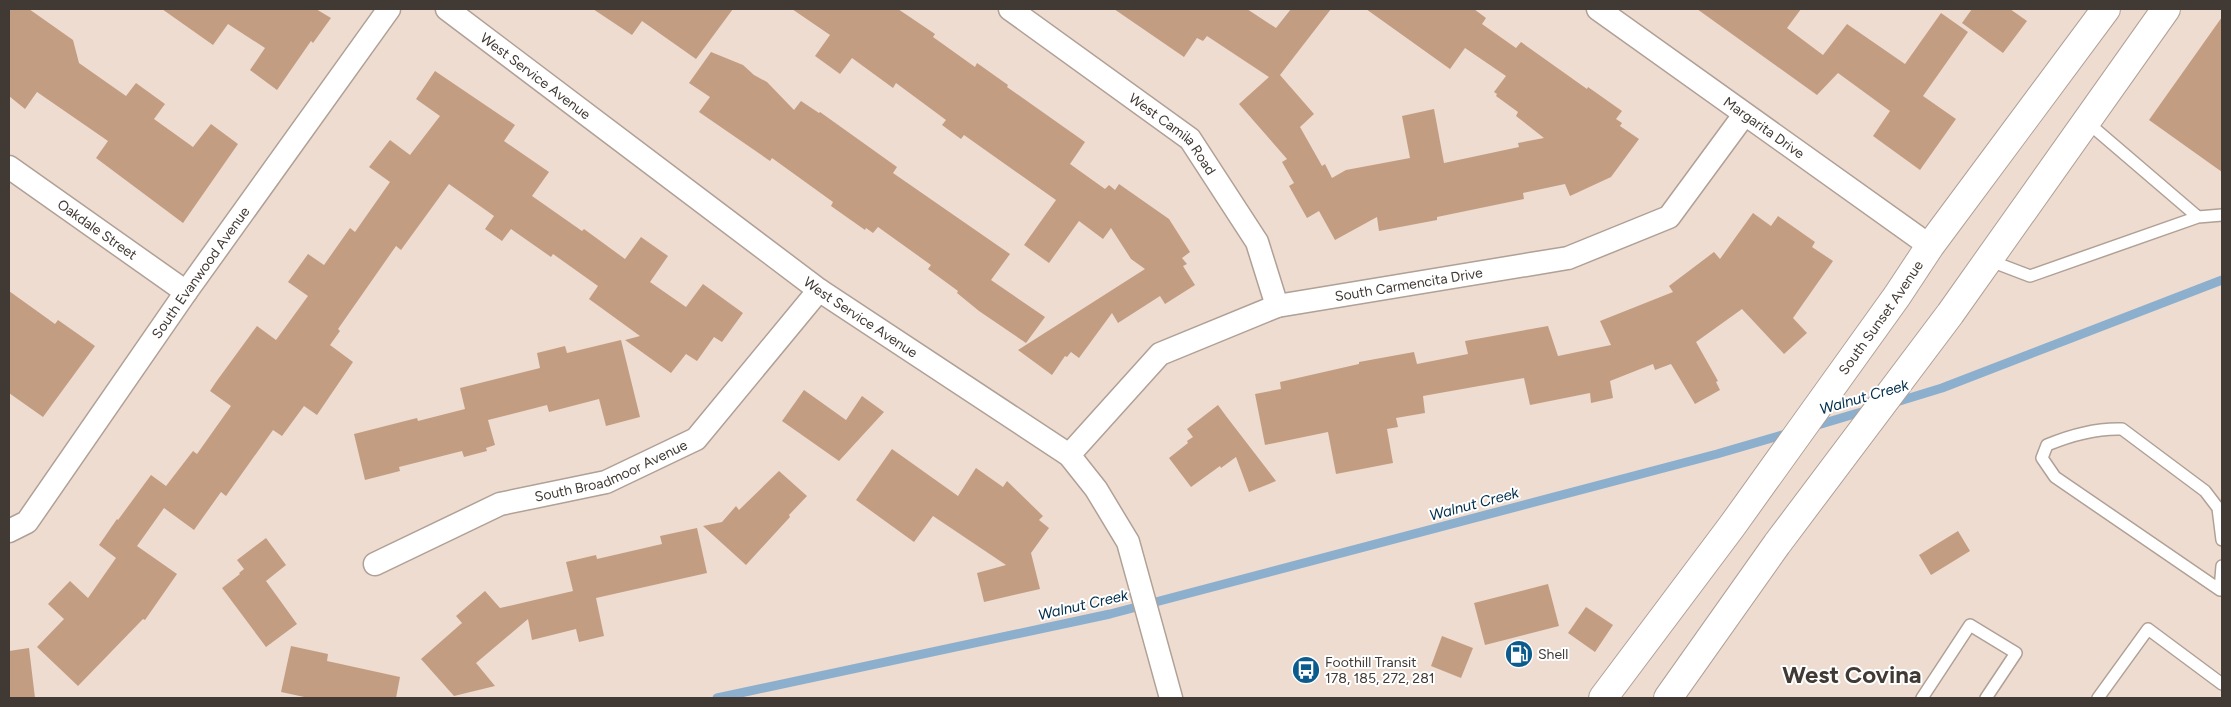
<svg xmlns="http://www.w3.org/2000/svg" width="2231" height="707" font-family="Figtree,sans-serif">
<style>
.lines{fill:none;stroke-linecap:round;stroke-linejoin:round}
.stream{stroke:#8cafcd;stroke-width:9}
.building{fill:#c39d82}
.lane-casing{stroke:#b0a095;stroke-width:14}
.street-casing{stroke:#b0a095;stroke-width:25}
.primary-casing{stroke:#b0a095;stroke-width:30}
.lane{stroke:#fff;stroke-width:11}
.street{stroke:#fff;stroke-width:22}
.primary{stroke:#fff;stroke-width:28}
.labels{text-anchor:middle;stroke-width:4;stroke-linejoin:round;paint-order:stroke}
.street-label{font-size:14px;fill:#403934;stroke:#fff}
.poi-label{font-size:14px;fill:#403934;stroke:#fff;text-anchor:start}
.water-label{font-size:15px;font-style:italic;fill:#012e4c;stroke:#fff}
.town-label{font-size:24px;font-weight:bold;fill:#403934;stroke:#fff}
</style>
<rect width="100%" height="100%" fill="#eedcd0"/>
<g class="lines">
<!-- stream -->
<path class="stream" d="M 1893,403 L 1942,388 L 2222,280
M 1811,427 L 1868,410
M 717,698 L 1110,614 L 1717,454 L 1789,433"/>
</g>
<!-- building -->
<path class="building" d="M 9,9 L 29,9 L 73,40 L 79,63 L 126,96 L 136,83 L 165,104 L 154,119 L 193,147 L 211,124 L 238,144 L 183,223 L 96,158 L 108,141 L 37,92 L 25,109 L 9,96 Z
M 162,9 L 316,9 L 331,18 L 313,43 L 311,41 L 277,90 L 250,70 L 265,48 L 228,24 L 213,45 Z
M 593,9 L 733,9 L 696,59 L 642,21 L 632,35 Z
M 792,9 L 898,9 L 935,34 L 933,37 L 975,67 L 977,63 L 1008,85 L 1007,87 L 1085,142 L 1070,164 L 1105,189 L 1109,185 L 1115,190 L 1119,184 L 1169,219 L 1190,252 L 1182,258 L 1187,264 L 1183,266 L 1195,285 L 1165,304 L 1160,296 L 1118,323 L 1112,313 L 1079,358 L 1071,352 L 1067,357 L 1065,356 L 1052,375 L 1018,350 L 1145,269 L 1131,259 L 1111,228 L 1103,239 L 1079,221 L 1049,263 L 1024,245 L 1056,200 L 964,135 L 961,139 L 942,125 L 946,120 L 896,83 L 893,88 L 852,58 L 840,74 L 815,56 L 830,35 Z
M 1114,9 L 1247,9 L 1276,28 L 1291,9 L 1331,9 L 1280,75 L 1314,114 L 1300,127 L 1322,166 L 1325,164 L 1332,178 L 1346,170 L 1410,158 L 1402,116 L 1434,109 L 1444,163 L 1519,147 L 1518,143 L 1544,138 L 1516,116 L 1518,112 L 1496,96 L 1497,94 L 1494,92 L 1506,76 L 1465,48 L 1450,69 L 1366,9 L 1474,9 L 1486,18 L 1482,24 L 1516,48 L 1521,42 L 1587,89 L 1588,87 L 1622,111 L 1616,119 L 1622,123 L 1620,126 L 1639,139 L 1611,177 L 1570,196 L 1565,184 L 1523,193 L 1524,199 L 1437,217 L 1437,220 L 1379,231 L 1377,217 L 1335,240 L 1319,211 L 1307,218 L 1289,186 L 1294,183 L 1282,162 L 1287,159 L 1239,104 L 1269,77 L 1207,36 L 1203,41 L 1197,38 L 1184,57 Z
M 1697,9 L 1801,9 L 1787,28 L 1823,55 L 1847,24 L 1905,64 L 1941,13 L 1968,32 L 1923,96 L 1956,119 L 1920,170 L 1873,136 L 1890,111 L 1838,73 L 1817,95 Z
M 1972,9 L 2010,9 L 2027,21 L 2003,53 L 1962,23 Z
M 2222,17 L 2222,172 L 2149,120 Z
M 711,52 L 743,65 L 754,75 L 767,82 L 794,110 L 801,101 L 819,113 L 820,112 L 897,167 L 893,173 L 1010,254 L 991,280 L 1045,317 L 1026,343 L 979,311 L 957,293 L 958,291 L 928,269 L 931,265 L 878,227 L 873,233 L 866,228 L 865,230 L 831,206 L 833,202 L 772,158 L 770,161 L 699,112 L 710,97 L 689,83 Z
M 435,71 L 515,125 L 504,141 L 549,172 L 532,196 L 582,231 L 584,229 L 625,259 L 641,237 L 668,256 L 650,282 L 686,307 L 703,284 L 743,313 L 722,342 L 714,337 L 697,361 L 686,354 L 671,373 L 625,340 L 640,336 L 589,299 L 598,286 L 553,254 L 551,257 L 511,229 L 502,241 L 485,229 L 494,216 L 449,184 L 401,250 L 396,246 L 338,329 L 340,331 L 330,345 L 353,362 L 317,415 L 304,406 L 282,436 L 273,430 L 226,496 L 221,492 L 194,530 L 164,508 L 137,546 L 177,574 L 145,620 L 143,619 L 78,686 L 37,647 L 64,619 L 48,604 L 70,581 L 88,598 L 116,558 L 99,545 L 117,519 L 118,520 L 151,475 L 166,486 L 193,451 L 197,454 L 231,406 L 210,391 L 216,382 L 257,326 L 276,340 L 308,296 L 288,282 L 308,254 L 324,265 L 350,228 L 355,232 L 390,182 L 369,167 L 390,140 L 410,155 L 440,116 L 416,99 Z
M 1753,213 L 1771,226 L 1778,216 L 1815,242 L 1812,247 L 1833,261 L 1793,318 L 1807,333 L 1784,354 L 1742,309 L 1696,342 L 1718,381 L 1716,382 L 1720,390 L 1695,404 L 1671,364 L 1655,370 L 1653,364 L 1610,381 L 1613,398 L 1591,403 L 1590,393 L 1530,405 L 1524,378 L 1423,396 L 1425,413 L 1396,418 L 1398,427 L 1387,429 L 1393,463 L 1336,474 L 1328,432 L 1265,445 L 1255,394 L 1281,389 L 1280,382 L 1359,364 L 1359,362 L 1414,352 L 1417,364 L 1468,354 L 1465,341 L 1548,326 L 1558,356 L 1611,345 L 1600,321 L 1673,292 L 1669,286 L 1714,252 L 1720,259 Z
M 9,291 L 55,324 L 58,320 L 95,346 L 43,417 L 9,393 Z
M 621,340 L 640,417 L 606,426 L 599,399 L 549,412 L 547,405 L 488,420 L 495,445 L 486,448 L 487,451 L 464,457 L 462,451 L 399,467 L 400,471 L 365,480 L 354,434 L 417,418 L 418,421 L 465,409 L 460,388 L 540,368 L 537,353 L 565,346 L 567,353 Z
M 804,390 L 846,420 L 862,396 L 884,412 L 839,461 L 782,421 Z
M 1218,405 L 1226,416 L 1276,481 L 1249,492 L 1236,457 L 1221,468 L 1220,466 L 1191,487 L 1169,458 L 1188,443 L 1187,441 L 1193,437 L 1187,429 Z
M 892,449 L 958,496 L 976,468 L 1003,487 L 1007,481 L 1043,516 L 1039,520 L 1049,528 L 1031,553 L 1040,589 L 984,602 L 977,573 L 1006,565 L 933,516 L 914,542 L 856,500 Z
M 779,471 L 807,496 L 789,515 L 790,517 L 746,565 L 703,526 L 722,522 L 736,506 L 739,510 Z
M 697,528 L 707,573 L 596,598 L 604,636 L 579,642 L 576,629 L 532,640 L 528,619 L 476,663 L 495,686 L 454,696 L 421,659 L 462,623 L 456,616 L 485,591 L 500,608 L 573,591 L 566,562 L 596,555 L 597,559 L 662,544 L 660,536 Z
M 1958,531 L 1970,551 L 1931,575 L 1919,555 Z
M 266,538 L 286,565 L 266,581 L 297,624 L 266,647 L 222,588 L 240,574 L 239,573 L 244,569 L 237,560 Z
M 1548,584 L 1559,626 L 1485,645 L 1474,603 Z
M 1586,607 L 1613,625 L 1595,652 L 1568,633 Z
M 1442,636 L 1473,648 L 1461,678 L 1431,666 Z
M 291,646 L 328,654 L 327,661 L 400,677 L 396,698 L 309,698 L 281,692 Z
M 29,648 L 35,698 L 9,698 L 9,651 Z"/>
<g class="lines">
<defs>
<path id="lane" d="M 2087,122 L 2198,217
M 1988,260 L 2030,276 L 2198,217 L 2222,215
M 2220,590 L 2055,477 L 2042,458 L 2047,445 C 2071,435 2096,428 2122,429 L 2205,491 L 2218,508 L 2222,540
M 2220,590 L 2222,566
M 1922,698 L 1970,625 L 2016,653 L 1986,698
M 2098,698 L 2148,629 L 2222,684"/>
<g id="street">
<path id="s1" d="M 447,9 L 819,290 L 1069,455 L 1096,489 L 1128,542 L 1171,698"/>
<path id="s2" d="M 1010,9 L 1190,139 L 1257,242 L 1277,306"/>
<path id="s3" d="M 1598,9 L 1930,246"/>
<path id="s4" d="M 9,167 L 186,292"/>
<path id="s5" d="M 1069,455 L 1160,354 L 1277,306 L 1568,258 L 1669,217 L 1744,115"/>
<path id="s6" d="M 9,531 L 27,522 L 186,292 L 389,9"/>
<path id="s7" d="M 375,564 L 500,504 L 606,482 L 696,439 L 819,290"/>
</g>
<g id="primary">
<path id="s8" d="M 1603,698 L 1732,526 L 1897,296 L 1930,246 L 2106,9"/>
<path d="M 1668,698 L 1777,544 L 1950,314 L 2166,9"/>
</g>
</defs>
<!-- lane casing -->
<use href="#lane" class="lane-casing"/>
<!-- street casing -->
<use href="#street" class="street-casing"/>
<!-- primary casing -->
<use href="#primary" class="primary-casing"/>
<!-- lane -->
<use href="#lane" class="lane"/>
<!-- street -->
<use href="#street" class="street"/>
<!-- primary -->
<use href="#primary" class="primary"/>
</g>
<!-- icons -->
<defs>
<symbol id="fuel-disc" viewBox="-11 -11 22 22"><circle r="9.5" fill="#0c5b8d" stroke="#fff"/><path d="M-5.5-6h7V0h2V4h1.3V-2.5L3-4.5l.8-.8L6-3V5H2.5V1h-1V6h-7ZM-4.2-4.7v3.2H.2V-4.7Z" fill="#fff"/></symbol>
<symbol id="bus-disc" viewBox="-11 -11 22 22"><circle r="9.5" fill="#0c5b8d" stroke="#fff"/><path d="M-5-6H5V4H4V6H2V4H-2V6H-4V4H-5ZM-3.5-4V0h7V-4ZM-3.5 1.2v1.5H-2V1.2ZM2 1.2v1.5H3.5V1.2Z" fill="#fff"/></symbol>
</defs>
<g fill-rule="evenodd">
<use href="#fuel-disc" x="1503" y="638" width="32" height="32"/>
<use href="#bus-disc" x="1290" y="654" width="32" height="32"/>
</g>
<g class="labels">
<!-- street labels -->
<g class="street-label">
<text dy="5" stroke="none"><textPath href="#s1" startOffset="111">West Service Avenue</textPath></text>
<text dy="5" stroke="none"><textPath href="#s3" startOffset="204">Margarita Drive</textPath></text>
<text dy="5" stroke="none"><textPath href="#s2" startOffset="206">West Camila Road</textPath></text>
<text dy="5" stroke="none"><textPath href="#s4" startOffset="108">Oakdale Street</textPath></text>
<text dy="5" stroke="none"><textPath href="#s6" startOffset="324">South Evanwood Avenue</textPath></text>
<text dy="5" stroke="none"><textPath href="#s5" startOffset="396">South Carmencita Drive</textPath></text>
<text dy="5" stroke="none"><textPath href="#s1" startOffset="516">West Service Avenue</textPath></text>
<text dy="5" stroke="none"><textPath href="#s8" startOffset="471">South Sunset Avenue</textPath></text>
<text dy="5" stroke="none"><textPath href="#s7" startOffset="255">South Broadmoor Avenue</textPath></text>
</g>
<!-- poi labels -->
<g class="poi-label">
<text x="1538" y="659">Shell</text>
<text x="1325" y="667">Foothill Transit<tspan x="1325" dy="16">178, 185, 272, 281</tspan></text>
</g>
<!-- water labels -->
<g class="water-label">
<text transform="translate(1864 397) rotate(-16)" y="5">Walnut Creek</text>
<text transform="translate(1474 504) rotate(-15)" y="5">Walnut Creek</text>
<text transform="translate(1083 605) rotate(-13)" y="5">Walnut Creek</text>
</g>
<!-- town labels -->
<g class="town-label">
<text x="1852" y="683">West Covina</text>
</g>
</g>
<!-- border -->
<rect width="2231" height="707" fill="none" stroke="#403934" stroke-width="20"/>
</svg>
